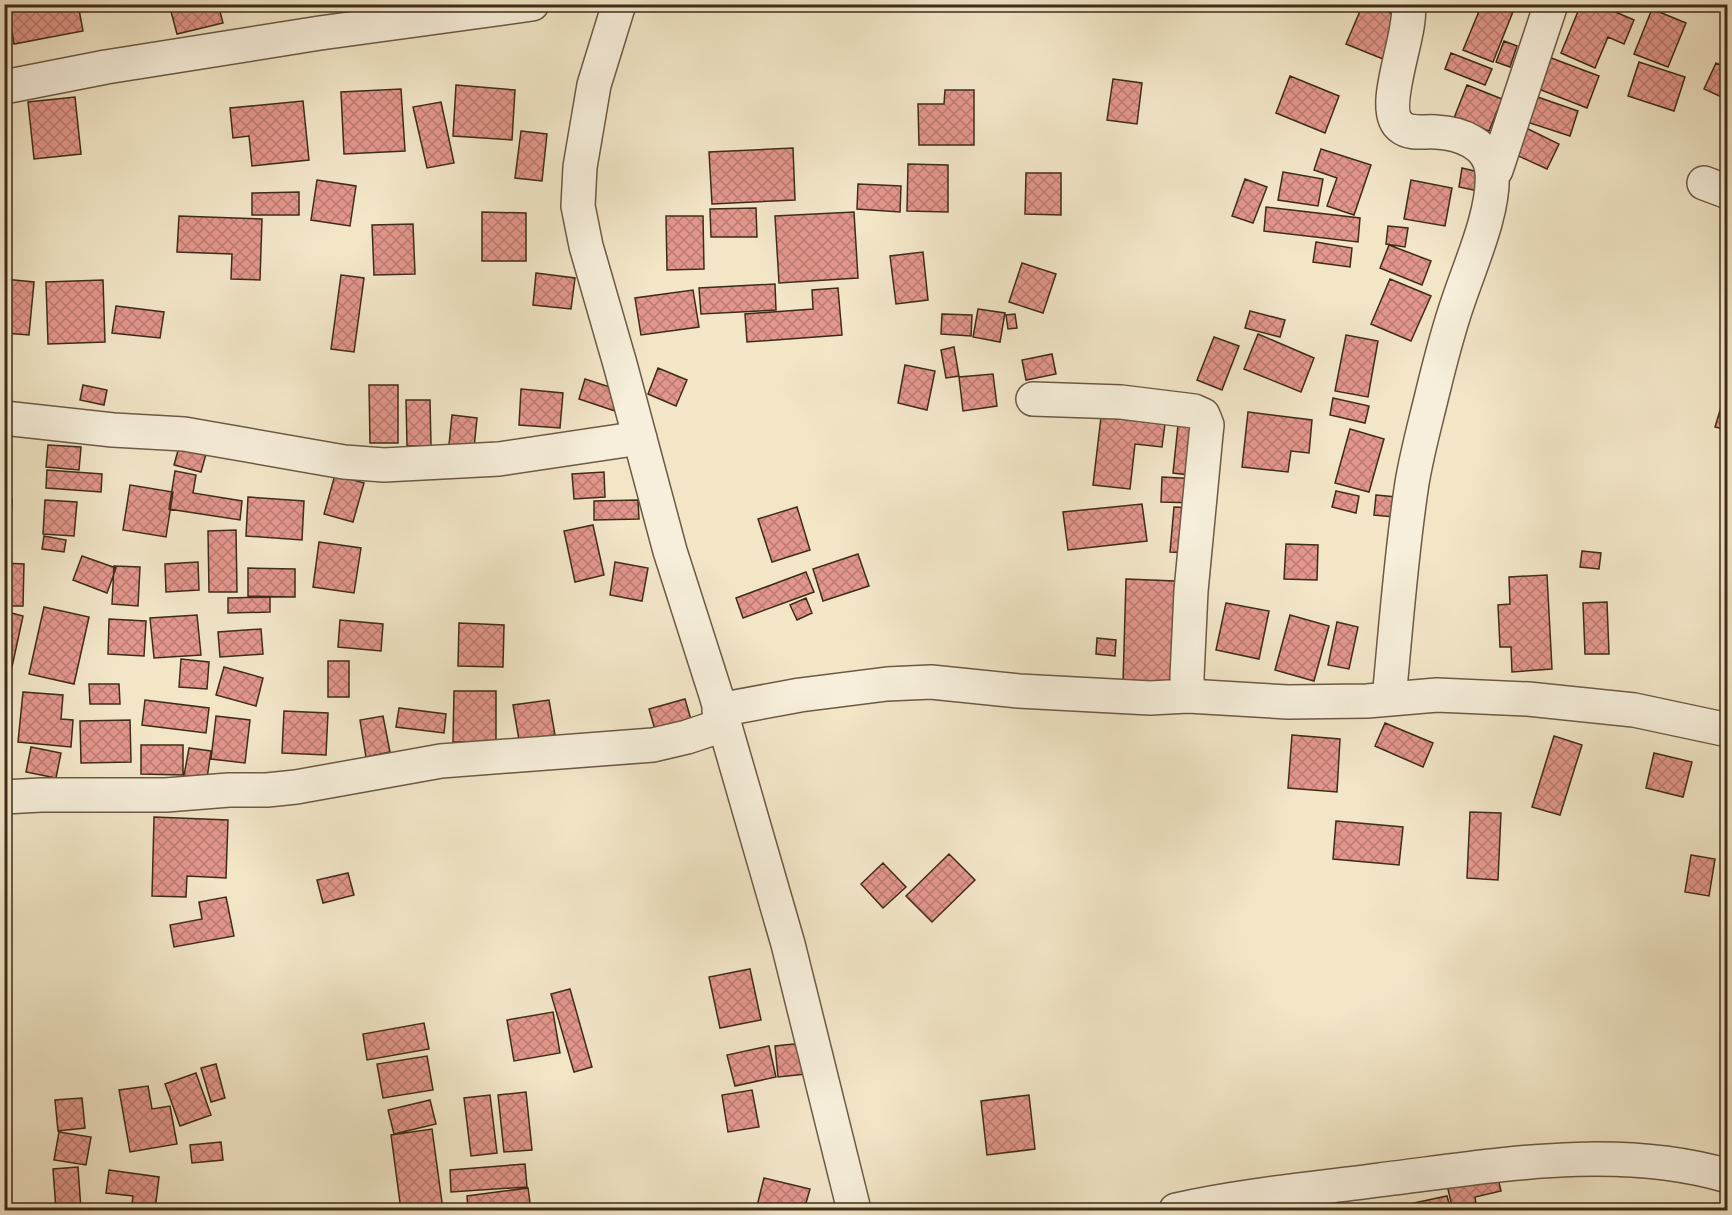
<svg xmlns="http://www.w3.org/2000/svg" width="1732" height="1215" font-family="Alegreya,serif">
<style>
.building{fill:url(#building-cross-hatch);stroke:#3f2c18;stroke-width:1.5}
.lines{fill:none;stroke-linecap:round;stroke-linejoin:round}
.street-casing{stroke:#6c5a44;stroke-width:36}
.street{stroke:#f7efdb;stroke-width:33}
</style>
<defs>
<pattern id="building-cross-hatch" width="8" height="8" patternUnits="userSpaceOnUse" patternTransform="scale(1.5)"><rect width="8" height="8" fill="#e3968b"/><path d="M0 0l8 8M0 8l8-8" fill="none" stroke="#b97b71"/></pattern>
</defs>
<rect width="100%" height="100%" fill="#f2e6c7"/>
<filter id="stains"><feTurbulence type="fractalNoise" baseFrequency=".00333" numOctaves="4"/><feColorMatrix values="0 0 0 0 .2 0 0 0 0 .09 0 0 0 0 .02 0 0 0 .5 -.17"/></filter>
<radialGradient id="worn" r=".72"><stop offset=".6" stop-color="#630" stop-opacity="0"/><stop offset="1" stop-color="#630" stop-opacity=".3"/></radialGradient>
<!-- building -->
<path class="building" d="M 6,4 L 78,4 L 83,31 L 14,44 L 11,27 L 4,28 L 4,13 L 8,12 Z
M 169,4 L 218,4 L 223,23 L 177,34 Z
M 1363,4 L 1370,4 L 1400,17 L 1383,59 L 1346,44 Z
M 1482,4 L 1516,4 L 1493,62 L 1463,50 Z
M 1581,4 L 1597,4 L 1634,20 L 1624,44 L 1608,37 L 1595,68 L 1561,53 Z
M 1609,4 L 1627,4 L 1623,11 Z
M 1652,9 L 1686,23 L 1668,67 L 1634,54 Z
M 1504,41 L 1517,46 L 1510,67 L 1496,62 Z
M 1451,53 L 1492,69 L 1485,85 L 1445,69 Z
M 1538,53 L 1599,76 L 1587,108 L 1526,84 Z
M 1639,62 L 1685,77 L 1674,111 L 1628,96 Z
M 1716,63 L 1728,68 L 1728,100 L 1704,89 Z
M 1290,76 L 1339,96 L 1325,133 L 1276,113 Z
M 1113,79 L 1142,83 L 1137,124 L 1107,120 Z
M 456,85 L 515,90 L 512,140 L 453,136 Z
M 1467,85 L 1502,99 L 1489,131 L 1454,118 Z
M 401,89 L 405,151 L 344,154 L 341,92 Z
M 945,90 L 974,90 L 974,145 L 919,145 L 918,104 L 944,104 Z
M 1526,93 L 1578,111 L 1570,136 L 1518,119 Z
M 75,97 L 81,154 L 34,159 L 28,102 Z
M 303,101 L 309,160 L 252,166 L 249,136 L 233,138 L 230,108 Z
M 441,102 L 454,163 L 427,168 L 413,107 Z
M 1526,128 L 1559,144 L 1547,169 L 1514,154 Z
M 521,131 L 547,134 L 542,181 L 515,178 Z
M 793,148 L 795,200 L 712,204 L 709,152 Z
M 1321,149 L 1371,165 L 1354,215 L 1327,206 L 1337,178 L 1314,170 Z
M 908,164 L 948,165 L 948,212 L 907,211 Z
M 1462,168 L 1492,175 L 1488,193 L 1459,187 Z
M 1283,172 L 1323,179 L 1318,206 L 1278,200 Z
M 1026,173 L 1061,173 L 1061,215 L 1025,214 Z
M 1245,179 L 1267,187 L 1253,223 L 1232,216 Z
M 317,180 L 356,186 L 350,226 L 311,220 Z
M 1411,180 L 1452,188 L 1445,226 L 1404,219 Z
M 858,184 L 901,186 L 900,212 L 857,209 Z
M 299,192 L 299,215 L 252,215 L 252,193 Z
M 1266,207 L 1360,218 L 1358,242 L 1264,231 Z
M 756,208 L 757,237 L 711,237 L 710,209 Z
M 482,212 L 526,213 L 526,261 L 482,261 Z
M 854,212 L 858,278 L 779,283 L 775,216 Z
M 179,216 L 262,219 L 260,280 L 231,279 L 232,254 L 177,252 Z
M 666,216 L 703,216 L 704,269 L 667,270 Z
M 413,224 L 415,274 L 374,275 L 372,225 Z
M 1388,226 L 1408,228 L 1405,247 L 1386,244 Z
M 1316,242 L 1352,248 L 1350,267 L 1313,262 Z
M 1389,245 L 1431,261 L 1422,285 L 1380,268 Z
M 923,252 L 928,300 L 896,304 L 890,256 Z
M 1022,263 L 1056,274 L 1043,313 L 1009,302 Z
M 536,273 L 575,278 L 571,309 L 533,305 Z
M 341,275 L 364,278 L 354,352 L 331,349 Z
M 4,279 L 34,282 L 29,335 L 4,333 Z
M 1390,279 L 1431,296 L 1411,341 L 1371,324 Z
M 103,280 L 105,342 L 48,344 L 46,282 Z
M 775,284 L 776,310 L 701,314 L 699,288 Z
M 838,288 L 842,335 L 747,342 L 745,314 L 813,309 L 812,290 Z
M 693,290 L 699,327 L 641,335 L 635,298 Z
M 116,306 L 164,312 L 160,338 L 112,333 Z
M 978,309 L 1005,313 L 1000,342 L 973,337 Z
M 1250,311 L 1285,320 L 1280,337 L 1245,328 Z
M 942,314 L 972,315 L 971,336 L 941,334 Z
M 1015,314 L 1017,328 L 1008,329 L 1006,315 Z
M 1258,334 L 1314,358 L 1301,392 L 1244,369 Z
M 1346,335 L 1378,341 L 1368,397 L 1335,391 Z
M 1214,337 L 1239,346 L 1222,390 L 1197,380 Z
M 954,347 L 959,376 L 946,378 L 941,350 Z
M 1052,354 L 1056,374 L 1026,380 L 1022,360 Z
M 905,365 L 935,371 L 927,410 L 898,403 Z
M 658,368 L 687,380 L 676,406 L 648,394 Z
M 993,374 L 997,406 L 963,411 L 959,377 Z
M 585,379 L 622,391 L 615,411 L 579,399 Z
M 83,385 L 107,390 L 104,405 L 80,400 Z
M 369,385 L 398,385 L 398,443 L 370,443 Z
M 521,389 L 563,393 L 560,428 L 519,425 Z
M 1725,394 L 1728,394 L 1728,430 L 1715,427 Z
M 1333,398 L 1369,406 L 1365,423 L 1330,415 Z
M 406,400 L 430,400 L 431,446 L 407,446 Z
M 1248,412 L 1312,420 L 1309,453 L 1291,451 L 1288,472 L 1242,467 Z
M 452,415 L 477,418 L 474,448 L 449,445 Z
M 1101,417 L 1165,424 L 1162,447 L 1135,444 L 1130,489 L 1093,485 Z
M 1178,425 L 1202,427 L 1197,476 L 1173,473 Z
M 1350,429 L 1384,439 L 1369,492 L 1335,483 Z
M 48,445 L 81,447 L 79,470 L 46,467 Z
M 179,447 L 206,454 L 201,472 L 174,465 Z
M 47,470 L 102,474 L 101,492 L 46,488 Z
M 175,471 L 196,475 L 193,493 L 242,501 L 240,520 L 169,509 Z
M 604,472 L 605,497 L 574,499 L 572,474 Z
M 335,475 L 364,483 L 353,522 L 324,514 Z
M 1162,477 L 1198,479 L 1197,503 L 1161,502 Z
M 130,485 L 173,492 L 166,537 L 123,530 Z
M 1336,491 L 1359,496 L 1356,513 L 1332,507 Z
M 1376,495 L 1407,498 L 1405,518 L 1374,515 Z
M 248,497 L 304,501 L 302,540 L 246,536 Z
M 4,499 L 12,499 L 10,538 L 4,537 Z
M 45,500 L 77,502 L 74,536 L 43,534 Z
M 638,500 L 639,519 L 594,520 L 594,501 Z
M 1142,504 L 1147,541 L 1068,550 L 1063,512 Z
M 797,507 L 810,550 L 772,562 L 758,519 Z
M 1174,507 L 1196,508 L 1193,553 L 1170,552 Z
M 593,525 L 604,575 L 575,582 L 564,531 Z
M 236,530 L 237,592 L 209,592 L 208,531 Z
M 44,536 L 66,540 L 64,552 L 42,549 Z
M 319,542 L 361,548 L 354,593 L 313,587 Z
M 1286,544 L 1318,545 L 1317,580 L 1284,579 Z
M 1582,551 L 1601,553 L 1599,569 L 1580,567 Z
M 858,554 L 869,586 L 823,601 L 813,569 Z
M 82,556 L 116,568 L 107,593 L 73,580 Z
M 198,562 L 199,590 L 166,592 L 165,564 Z
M 615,562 L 648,568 L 642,601 L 610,595 Z
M 4,563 L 24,564 L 23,606 L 4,606 Z
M 114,566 L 140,567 L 138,606 L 112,604 Z
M 248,568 L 295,569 L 295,597 L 248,596 Z
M 806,572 L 814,592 L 743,618 L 736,598 Z
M 1547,575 L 1552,669 L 1512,672 L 1511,647 L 1500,647 L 1498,605 L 1510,604 L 1509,577 Z
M 1126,579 L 1175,581 L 1173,632 L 1187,685 L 1123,683 Z
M 270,597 L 270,612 L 228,613 L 228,598 Z
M 806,598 L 812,613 L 797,620 L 790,605 Z
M 1607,602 L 1609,654 L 1585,654 L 1583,603 Z
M 1226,603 L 1269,611 L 1259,659 L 1216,650 Z
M 44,607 L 89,617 L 74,684 L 29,674 Z
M 4,611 L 23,616 L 12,667 L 4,666 Z
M 197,615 L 201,655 L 154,658 L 150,618 Z
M 1290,615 L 1329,626 L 1314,681 L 1275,670 Z
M 109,619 L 146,621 L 144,656 L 108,654 Z
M 340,620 L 383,624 L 381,651 L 338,647 Z
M 1337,622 L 1358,627 L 1349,669 L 1328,665 Z
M 459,623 L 504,625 L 503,667 L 458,666 Z
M 261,629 L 263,654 L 220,657 L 218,632 Z
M 1097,638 L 1116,640 L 1115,656 L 1096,654 Z
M 181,659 L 209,662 L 207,689 L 179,687 Z
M 328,661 L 349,661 L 349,697 L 328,697 Z
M 224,667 L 263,678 L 256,706 L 216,695 Z
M 89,684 L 119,684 L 120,704 L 90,704 Z
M 454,691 L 496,691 L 496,742 L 453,742 Z
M 23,692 L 63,695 L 61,719 L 73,720 L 71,747 L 18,742 Z
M 685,699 L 692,723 L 656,733 L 649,709 Z
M 145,700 L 209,708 L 206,733 L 142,725 Z
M 549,700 L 555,735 L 519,740 L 513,705 Z
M 399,708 L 446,714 L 444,733 L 396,727 Z
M 284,711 L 328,713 L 326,755 L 282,753 Z
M 216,716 L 250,720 L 245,763 L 211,759 Z
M 383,716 L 390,752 L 366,757 L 360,720 Z
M 130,720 L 131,762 L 81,763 L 80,721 Z
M 1385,723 L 1433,743 L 1423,767 L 1375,746 Z
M 1292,735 L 1340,739 L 1337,792 L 1288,788 Z
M 1554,736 L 1582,745 L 1560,815 L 1532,807 Z
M 141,745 L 183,745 L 183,775 L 141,774 Z
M 31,747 L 61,753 L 56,778 L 26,772 Z
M 189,748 L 211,751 L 206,785 L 183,781 Z
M 1654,753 L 1692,762 L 1683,797 L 1646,788 Z
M 1470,812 L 1501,813 L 1498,880 L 1467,878 Z
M 154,817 L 228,820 L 226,878 L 187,876 L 186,897 L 152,896 Z
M 1336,821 L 1403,827 L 1399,865 L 1333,859 Z
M 949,854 L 975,880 L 932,922 L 906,896 Z
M 1691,855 L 1715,859 L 1709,896 L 1685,892 Z
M 883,863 L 906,887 L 883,908 L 861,884 Z
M 348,873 L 354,895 L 323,903 L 317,880 Z
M 226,897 L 234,936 L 174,947 L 170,925 L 202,919 L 199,902 Z
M 750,969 L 761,1020 L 720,1028 L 709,977 Z
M 570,989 L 592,1067 L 574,1072 L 551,994 Z
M 553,1012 L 560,1053 L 514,1061 L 507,1020 Z
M 424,1023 L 429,1049 L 367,1060 L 363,1034 Z
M 803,1043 L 806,1074 L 778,1077 L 775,1046 Z
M 769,1046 L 776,1077 L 735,1086 L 727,1055 Z
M 427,1056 L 433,1090 L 383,1098 L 377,1064 Z
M 216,1064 L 225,1098 L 211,1102 L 201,1068 Z
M 196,1073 L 211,1115 L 180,1126 L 165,1084 Z
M 148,1086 L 152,1109 L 170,1106 L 177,1144 L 130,1152 L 119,1090 Z
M 752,1090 L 759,1127 L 728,1132 L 722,1095 Z
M 526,1092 L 532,1150 L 504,1152 L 498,1095 Z
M 490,1095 L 497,1153 L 471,1156 L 464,1098 Z
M 1029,1095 L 1035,1149 L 987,1155 L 981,1101 Z
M 82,1098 L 85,1128 L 58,1131 L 55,1100 Z
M 430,1100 L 436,1124 L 394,1134 L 388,1110 Z
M 432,1129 L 443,1210 L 401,1210 L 391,1135 Z
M 59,1132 L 91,1137 L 86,1165 L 54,1160 Z
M 221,1142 L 223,1160 L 192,1163 L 190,1145 Z
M 525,1164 L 527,1187 L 451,1192 L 450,1170 Z
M 78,1167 L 81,1210 L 56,1210 L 53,1169 Z
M 109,1170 L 159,1177 L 155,1210 L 131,1210 L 133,1196 L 106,1193 Z
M 1496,1170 L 1501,1191 L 1475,1197 L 1477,1210 L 1453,1210 L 1446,1181 Z
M 764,1178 L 810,1189 L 804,1210 L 756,1210 Z
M 528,1188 L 531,1210 L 468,1210 L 467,1196 Z
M 1447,1196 L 1451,1210 L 1411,1210 L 1409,1204 Z"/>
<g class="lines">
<defs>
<path id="street" d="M 619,4 L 594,85 L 580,167 L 578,206 L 586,246 L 620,364 L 670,551 L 716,695 L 788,944 L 854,1210
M 4,87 L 106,67 L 320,33 L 532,4
M 1492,170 L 1496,170 L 1551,4
M 1704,183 L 1728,192
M 1033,399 L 1121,402 L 1194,411 L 1203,415 L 1207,425 L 1206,434 L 1191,591 L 1187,677 L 1188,696
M 4,418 L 113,430 L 184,434 L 344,462 L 384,465 L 499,459 L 640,438
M 1389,699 C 1396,627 1401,554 1412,483 C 1417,453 1425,424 1432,395 C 1440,362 1448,330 1459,299 C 1471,263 1495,210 1492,172 C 1490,144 1460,133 1436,132 C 1424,131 1411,135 1401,127 C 1377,109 1414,32 1408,4
M 719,710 L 800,695 L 887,684 L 931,682 L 1019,691 L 1150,698 L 1188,696 L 1288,702 L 1367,701 L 1437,695 L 1528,699 L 1634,710 L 1728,730
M 4,797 L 41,795 L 166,795 L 229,790 L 267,790 L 296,787 L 441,761 L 653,745 L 687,737 L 723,725
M 1176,1210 C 1243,1195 1311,1189 1379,1180 C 1494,1166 1615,1143 1728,1176"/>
</defs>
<!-- street casing -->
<use href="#street" class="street-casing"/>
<!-- street -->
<use href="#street" class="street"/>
</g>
<!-- margin -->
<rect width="1732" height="1215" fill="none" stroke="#f2e6c7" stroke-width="24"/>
<rect x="6" y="6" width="1720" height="1203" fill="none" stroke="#3f2c18" stroke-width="3"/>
<rect x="12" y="12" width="1708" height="1191" fill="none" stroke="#3f2c18" stroke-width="1.5"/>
<rect width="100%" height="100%" filter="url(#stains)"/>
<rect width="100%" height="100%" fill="url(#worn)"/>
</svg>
